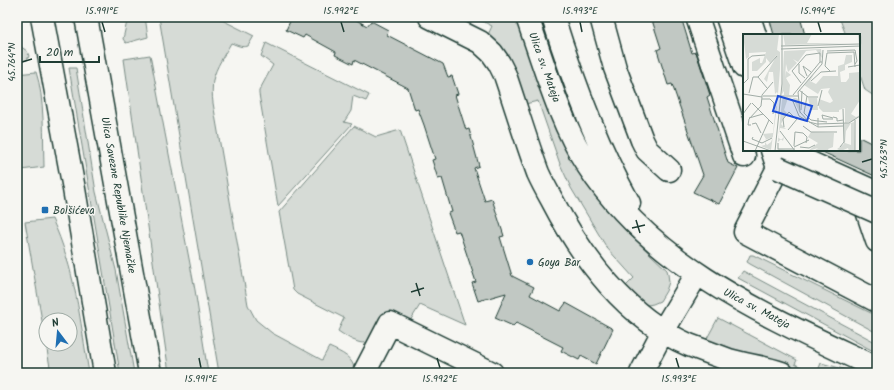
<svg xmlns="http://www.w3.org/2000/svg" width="894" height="390" font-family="Kalam,sans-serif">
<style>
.green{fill:#d6dbd6;stroke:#7a8c85;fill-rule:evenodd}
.building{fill:#c1c8c3;stroke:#1f3d34}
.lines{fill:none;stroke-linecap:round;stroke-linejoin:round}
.minor-casing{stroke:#1f3d34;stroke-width:25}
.major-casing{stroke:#1f3d34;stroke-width:25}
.minor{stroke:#f6f6f2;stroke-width:22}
.major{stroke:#f6f6f2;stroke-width:22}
.minor-bridge-casing{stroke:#1f3d34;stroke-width:25;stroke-linecap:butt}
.minor-bridge{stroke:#f6f6f2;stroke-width:22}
.ticks{fill:none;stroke:#1f3d34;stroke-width:1.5}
.poi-dot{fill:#1f6fb2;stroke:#f6f6f2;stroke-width:1.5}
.labels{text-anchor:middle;stroke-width:3;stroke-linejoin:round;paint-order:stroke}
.street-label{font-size:11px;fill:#1f3d34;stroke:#f6f6f2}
.poi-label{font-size:11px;fill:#1f3d34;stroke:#f6f6f2;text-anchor:start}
.inset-road{fill:none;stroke:#a0aca6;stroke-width:1}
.view{fill:#1d4ed8;fill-opacity:0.15;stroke:#1d4ed8;stroke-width:2}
.inset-edge{fill:none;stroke:#1f3d34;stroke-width:2}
.neatline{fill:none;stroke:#1f3d34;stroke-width:1.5}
.ticks-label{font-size:10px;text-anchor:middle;fill:#1f3d34}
</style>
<rect width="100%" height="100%" fill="#f6f6f2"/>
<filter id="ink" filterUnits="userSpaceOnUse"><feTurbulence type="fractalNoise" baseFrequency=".025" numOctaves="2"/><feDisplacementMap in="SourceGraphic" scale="8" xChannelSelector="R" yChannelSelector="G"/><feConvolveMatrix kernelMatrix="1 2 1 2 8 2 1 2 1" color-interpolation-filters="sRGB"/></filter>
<g filter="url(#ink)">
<!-- green -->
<path class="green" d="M 128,17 L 145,17 L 148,37 L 126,43 L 123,39 Z
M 159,17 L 216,17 L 254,36 L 248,46 C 241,48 237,45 231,43 C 225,54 216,67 213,80 C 212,88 212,96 213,103 L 248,305 L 256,320 L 272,333 L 322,360 L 329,347 C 342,353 354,357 355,373 L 343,373 L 335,370 L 333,373 L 219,373 Z
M 474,17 L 521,17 L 605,206 L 629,234 L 667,270 L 668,274 L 669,282 L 666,291 L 660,301 L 653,304 L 648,305 L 636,300 L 626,286 L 634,278 L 607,248 L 571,188 L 560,164 L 538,101 L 525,104 L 487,37 L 492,26 Z
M 535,17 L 541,17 L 558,65 L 597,156 L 581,141 Z
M 839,17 L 877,17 L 877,98 L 865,90 L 859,72 L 859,35 L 846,35 Z
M 266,43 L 369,95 L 366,101 L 353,96 L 351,111 L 344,122 L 352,124 L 278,206 L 259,94 L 259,91 L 273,65 L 261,56 Z
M 17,44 L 27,51 L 29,56 L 27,60 L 17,62 Z
M 150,55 L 195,290 L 208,373 L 169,373 L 124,59 Z
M 69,68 L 76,68 L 96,192 L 116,270 L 134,373 L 120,373 Z
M 36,72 C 45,98 43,139 44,167 L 21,170 L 17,168 L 17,74 Z
M 354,126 L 376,137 L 400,130 L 465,325 L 420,305 L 410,321 L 386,312 C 381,323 375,348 358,342 C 351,340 344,335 338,331 L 344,318 L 297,294 L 293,290 L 279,212 Z
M 52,219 C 75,268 80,320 89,373 L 51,373 L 25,222 ZM 46,320 L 70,320 L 70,344 L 46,344 Z
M 750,255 L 753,255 L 877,316 L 877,333 L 750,264 L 747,262 Z
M 743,271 L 877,343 L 877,353 L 738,278 Z
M 718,318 L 797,360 L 795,364 L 813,373 L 806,373 L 771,362 L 704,344 Z
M 821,363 L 859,373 L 817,373 Z"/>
<!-- building -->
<path class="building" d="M 292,17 L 351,17 L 367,26 L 371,21 L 388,30 L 387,35 L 443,64 L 448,77 L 452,76 L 458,94 L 455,95 L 466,130 L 469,129 L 479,166 L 474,168 L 485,201 L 492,199 L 504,236 L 500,237 L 512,276 L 534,287 L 530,295 L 560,311 L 566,303 L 613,329 L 596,364 L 581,356 L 579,360 L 561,351 L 563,347 L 516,323 L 513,326 L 495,318 L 506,293 L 478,301 L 472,283 L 476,282 L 459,231 L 455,232 L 448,213 L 452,212 L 442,178 L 438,179 L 432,160 L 435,159 L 424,125 L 418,109 L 415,110 L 408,88 L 354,60 L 353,64 L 335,55 L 336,52 L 305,35 L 303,38 L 286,30 Z
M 651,17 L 681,17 L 692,53 L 696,52 L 710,95 L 707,97 L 728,163 L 738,168 L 719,204 L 693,192 L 703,175 L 672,84 L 668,85 L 657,50 L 661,48 Z
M 769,17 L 800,17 L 805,35 L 774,35 Z
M 859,137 L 877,146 L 877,177 L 818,150 L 859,150 Z"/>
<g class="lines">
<defs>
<path id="minor" d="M 430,17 L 480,42 L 492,53 L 499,63 L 505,75 C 516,107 526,141 538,173 C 542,182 547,191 552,200 C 582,258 627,318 689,345 C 702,350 716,355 729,360 C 746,365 765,367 782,373
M 527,17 C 544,65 560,123 588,166 C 655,269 770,317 877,368
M 553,17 C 573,81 596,144 629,203
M 601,17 L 615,68 L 642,140 L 647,150 L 669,170
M 697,17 L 744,156
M 727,17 L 744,67
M 749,17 L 755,35
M 772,150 L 778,168 L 745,232 L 877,301
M 793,150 L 795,156 L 875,192 L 877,191
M 861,193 L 877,241
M 364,373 L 390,323 L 492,373
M 641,373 L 663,331 L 697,274"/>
<path id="major" d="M 42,17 L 74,189 L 105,373
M 86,17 L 150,373"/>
</defs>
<!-- minor casing -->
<use href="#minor" class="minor-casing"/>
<!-- major casing -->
<use href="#major" class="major-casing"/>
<!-- minor -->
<use href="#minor" class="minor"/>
<!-- major -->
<use href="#major" class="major"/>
<defs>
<path id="minor-bridge" d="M 778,168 L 877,212"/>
</defs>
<!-- minor-bridge casing -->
<use href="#minor-bridge" class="minor-bridge-casing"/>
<!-- minor-bridge -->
<use href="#minor-bridge" class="minor-bridge"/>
</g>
</g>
<!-- ticks -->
<path class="ticks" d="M 102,22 L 105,32M 341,22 L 344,32M 580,22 L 582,32M 818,22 L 821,32M 22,62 L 32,59M 862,162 L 872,159M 636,220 L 640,233M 632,228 L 645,225M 416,283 L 420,296M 411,292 L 424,288M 199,358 L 201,368M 437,358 L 440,368M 676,358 L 679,368"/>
<!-- markers -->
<g class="poi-dot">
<rect x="41" y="206" width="8" height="8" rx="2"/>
<circle cx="530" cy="262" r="4"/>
</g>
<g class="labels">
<!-- street labels -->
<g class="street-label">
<text transform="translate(545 67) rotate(70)" y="4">Ulica sv. Mateja</text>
<text transform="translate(119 195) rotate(80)" y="4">Ulica Savezne Republike Njemačke</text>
<text transform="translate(757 308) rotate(28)" y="4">Ulica sv. Mateja</text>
</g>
<!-- poi labels -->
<g class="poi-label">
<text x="53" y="214">Bolšićeva</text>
<text x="538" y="266">Goya Bar</text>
</g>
</g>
<!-- overview -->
<g transform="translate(743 34)">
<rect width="117" height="117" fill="#f6f6f2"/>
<path d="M 0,0 L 36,0 L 34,16 L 37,18 L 37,35 L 35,60 L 34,58 L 32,60 L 30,38 L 26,38 L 24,48 L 21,45 L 34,21 L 27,29 L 23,24 L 23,28 L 14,37 L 9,37 L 9,28 L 17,24 L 17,29 L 19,29 L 23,18 L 6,19 L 6,23 L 3,25 ZM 40,0 L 69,0 L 64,9 L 106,9 L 42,11 ZM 78,15 L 79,24 L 73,16 L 63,17 L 55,28 L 50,25 L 54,29 L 45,38 L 43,30 L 42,43 L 43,37 L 48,41 L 43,44 L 47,51 L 46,61 L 52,61 L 41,61 L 41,57 L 39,60 L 41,17 ZM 103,21 L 109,21 L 109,28 L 102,31 L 102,36 L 97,38 L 98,48 L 103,48 L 106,44 L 106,39 L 117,38 L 117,66 L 108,80 L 113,83 L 117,81 L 110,87 L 102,89 L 102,74 L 96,76 L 96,78 L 80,78 L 76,74 L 76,65 L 87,69 L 90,67 L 85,58 L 87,54 L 78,55 L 75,60 L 61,51 L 71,40 L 67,47 L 73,50 L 80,42 L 95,42 L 95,32 L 101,30 ZM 41,63 L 53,64 L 55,65 L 57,80 L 50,64 L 45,64 L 41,76 L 44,79 L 38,90 L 43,95 L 37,94 L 35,103 L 38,106 L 41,103 L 40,107 L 38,105 L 35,108 L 34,115 L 51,117 L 34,116 L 39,66 ZM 65,64 L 74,64 L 75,76 L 68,76 ZM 33,71 L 34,73 L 28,116 L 18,112 L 22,111 L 22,108 L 24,111 L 28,108 L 30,103 L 22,106 L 23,105 L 20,100 L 30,99 ZM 111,88 L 112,117 L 106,117 L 105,114 L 98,117 L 94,115 L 101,110 L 101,90 L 108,89 L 103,97 L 102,109 L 108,111 L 108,89 ZM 68,98 L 91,99 L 90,113 L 85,115 L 86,117 L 71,117 L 75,114 L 65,117 L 75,109 L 65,103 Z" fill="#d6dbd6"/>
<path class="inset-road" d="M 116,0 L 117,23M 38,12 L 117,10M 38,15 L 117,12M 80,16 L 79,30 L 55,58 L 57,78 L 66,88 L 74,90 L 106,89 L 117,82M 84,17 L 112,16 L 114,27 L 112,30M 56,30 L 56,39 L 62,44M 105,33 L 117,31M 87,37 L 82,32 L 84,19 L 111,18 L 112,33M 64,42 L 60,32 L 68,38M 68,47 L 78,38 L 93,37M 58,49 L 49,37 L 63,21 L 77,19 L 77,28 L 79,28M 0,50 L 5,45 L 5,25 L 9,22 L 22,21M 24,54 L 15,43 L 34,22M 56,56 L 65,63 L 75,63M 6,59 L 10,43 L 15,43M 0,60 L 19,63M 19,61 L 30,48M 50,61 L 77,28M 18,62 L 55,62M 64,62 L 61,79 L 68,86 L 75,87 L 75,93 L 100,92M 19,65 L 27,65 L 31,69 L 30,80M 49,65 L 56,82 L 75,93M 9,69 L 30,90M 75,72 L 79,56M 58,76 L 59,57M 90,83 L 94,84 L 94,87 L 100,86M 6,84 L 20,80M 75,84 L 75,87 L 84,88M 90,84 L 79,81 L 80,85 L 90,85M 9,90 L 13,89 L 18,99M 0,91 L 0,80 L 8,69M 8,91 L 5,91 L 6,85 L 18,72 L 19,63M 60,92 L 68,98 L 94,98M 41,93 L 40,85 L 46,78 L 53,85M 45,96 L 54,85M 37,97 L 52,117M 10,103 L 9,105 L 19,109 L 29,104M 0,107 L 28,117M 35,109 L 35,115 L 52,115M 51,112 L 52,98 L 60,99 L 64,103 L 63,109M 51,113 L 66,106M 57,113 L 66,114 L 72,111M 97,113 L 101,108 L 100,75M 12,117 L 26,86M 32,117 L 39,50 L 39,0M 112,117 L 112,86"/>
<path class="view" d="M 35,62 L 69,72 L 64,87 L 30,77 Z"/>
<rect width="117" height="117" class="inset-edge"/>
</g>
<!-- margin -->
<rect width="894" height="390" fill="none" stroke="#f6f6f2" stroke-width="44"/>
<!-- north arrow -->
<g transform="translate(58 332) rotate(344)"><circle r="19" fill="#f6f6f2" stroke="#a0aca6"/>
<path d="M0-3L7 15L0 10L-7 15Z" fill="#1f6fb2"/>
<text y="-6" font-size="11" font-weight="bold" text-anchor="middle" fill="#1f3d34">N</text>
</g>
<!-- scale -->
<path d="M40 56v6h59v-6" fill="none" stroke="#1f3d34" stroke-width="2"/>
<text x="46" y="56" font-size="12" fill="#1f3d34" stroke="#f6f6f2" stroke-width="3" paint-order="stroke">20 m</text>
<rect x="22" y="22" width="850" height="346" class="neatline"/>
<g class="ticks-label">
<text x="102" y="14">15.991°E</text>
<text x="341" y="14">15.992°E</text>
<text x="580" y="14">15.993°E</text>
<text x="818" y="14">15.994°E</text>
<text transform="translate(11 62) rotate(-90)" y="4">45.764°N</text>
<text transform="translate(883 159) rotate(-90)" y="4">45.763°N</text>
<text x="201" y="382">15.991°E</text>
<text x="440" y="382">15.992°E</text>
<text x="679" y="382">15.993°E</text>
</g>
</svg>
